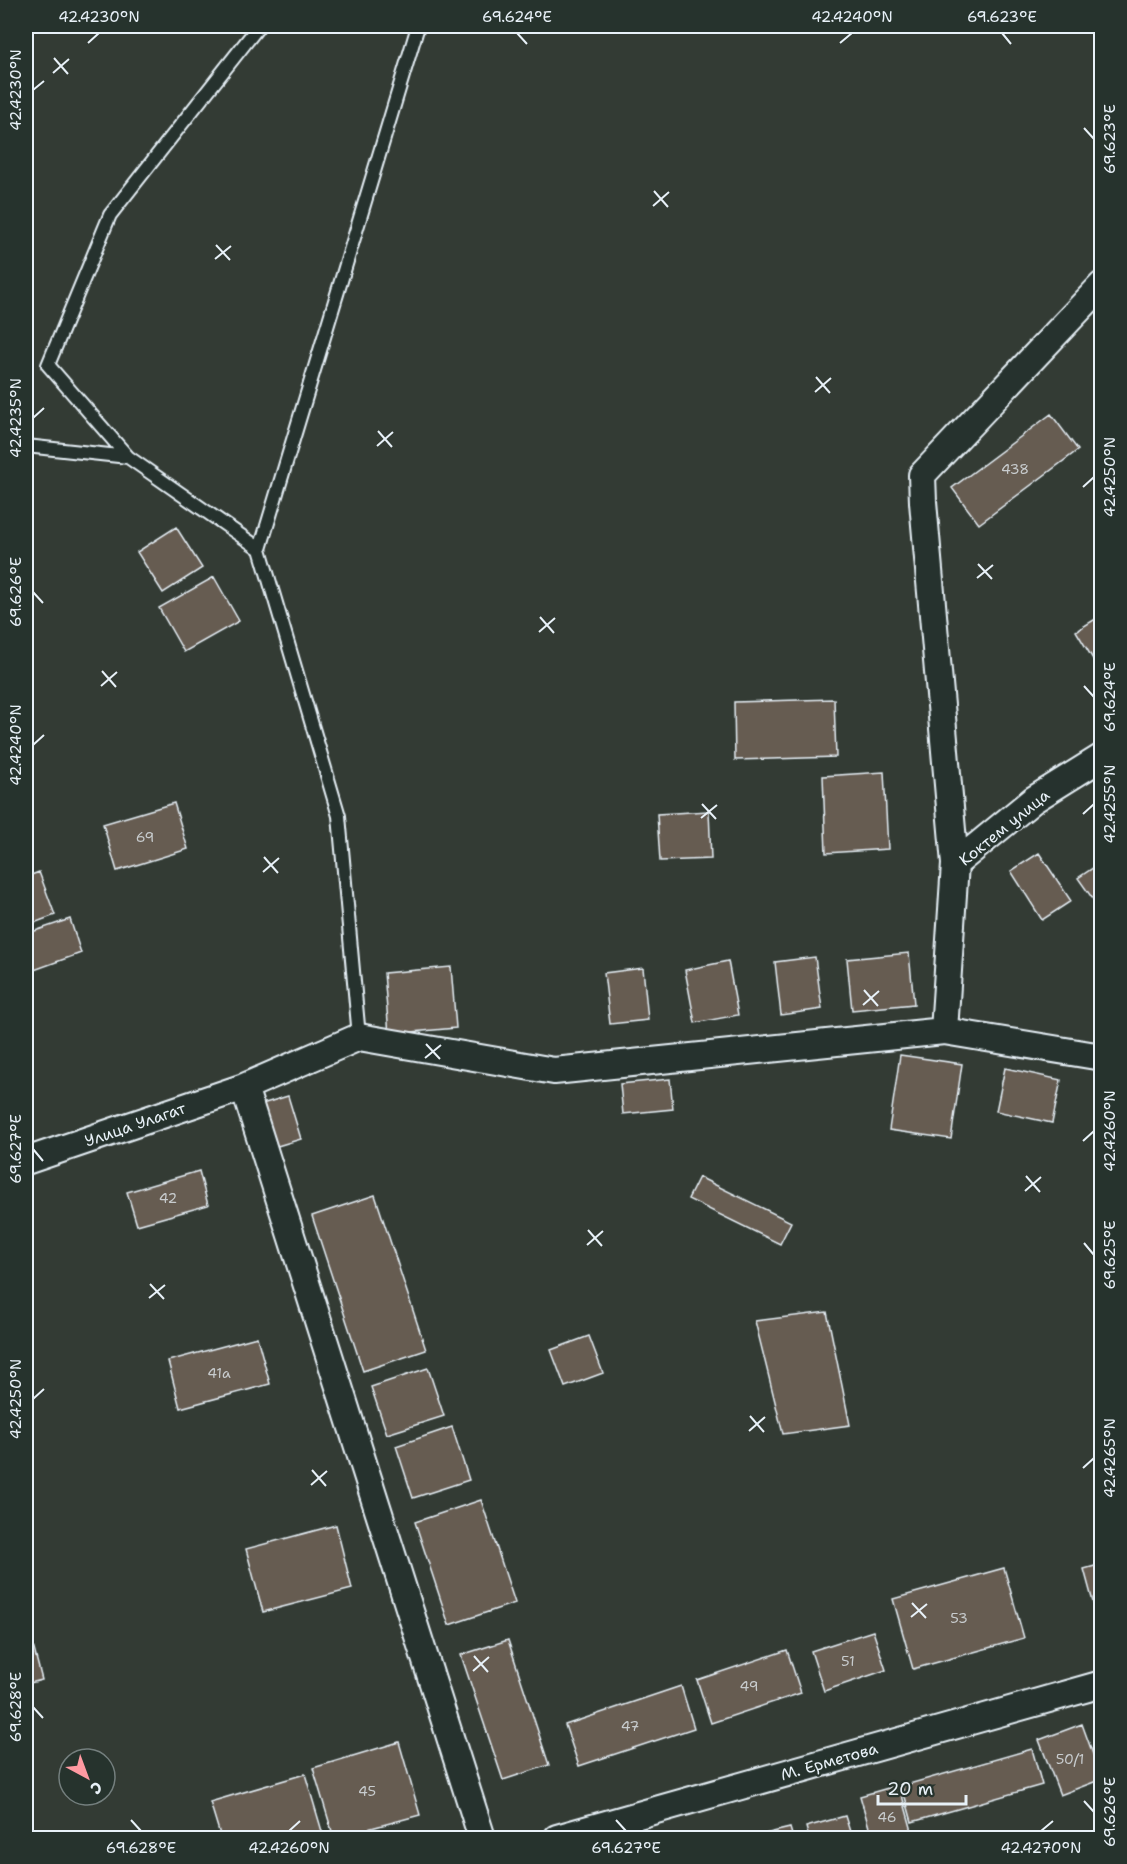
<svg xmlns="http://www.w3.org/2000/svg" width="1127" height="1864" font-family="'Shantell Sans',sans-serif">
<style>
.building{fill:#665b51;stroke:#e8f1f8;stroke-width:1.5}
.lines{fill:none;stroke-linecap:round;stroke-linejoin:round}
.service-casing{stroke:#e8f1f8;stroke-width:16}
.minor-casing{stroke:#e8f1f8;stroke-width:30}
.service{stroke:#26332d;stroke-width:12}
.minor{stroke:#26332d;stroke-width:26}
.ticks{fill:none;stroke:#e8f1f8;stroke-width:2}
.labels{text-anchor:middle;stroke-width:4.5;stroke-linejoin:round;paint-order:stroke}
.number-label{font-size:14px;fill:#c8ccce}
.street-label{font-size:16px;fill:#e8f1f8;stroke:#26332d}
.neatline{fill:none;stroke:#e8f1f8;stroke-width:2}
.ticks-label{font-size:15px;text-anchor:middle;fill:#e8f1f8}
</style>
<rect width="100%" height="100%" fill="#333b34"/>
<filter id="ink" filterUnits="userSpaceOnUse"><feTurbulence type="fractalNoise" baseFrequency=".0167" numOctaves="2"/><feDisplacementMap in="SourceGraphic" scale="12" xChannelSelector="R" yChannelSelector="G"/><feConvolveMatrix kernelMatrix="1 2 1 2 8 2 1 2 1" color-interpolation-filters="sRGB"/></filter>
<g filter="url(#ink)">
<!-- building -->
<path class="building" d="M 1051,414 L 1078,450 L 979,524 L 952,488 Z
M 176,527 L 202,568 L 163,593 L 137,552 Z
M 214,577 L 239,621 L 184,652 L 159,608 Z
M 1102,615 L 1102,674 L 1076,631 Z
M 834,699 L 836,757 L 735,760 L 734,702 Z
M 884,772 L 888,849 L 826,853 L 823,776 Z
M 174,803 L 188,849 L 117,871 L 103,824 Z
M 709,811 L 711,859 L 660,861 L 657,814 Z
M 1039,853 L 1071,901 L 1042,920 L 1011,871 Z
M 1102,862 L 1102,912 L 1078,878 Z
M 39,872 L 55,915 L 26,926 L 26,877 Z
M 70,919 L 81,953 L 26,973 L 26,934 Z
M 909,953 L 914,1004 L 852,1010 L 847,959 Z
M 815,957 L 822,1009 L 781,1015 L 775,962 Z
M 728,961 L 738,1015 L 695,1023 L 685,970 Z
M 451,967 L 456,1028 L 389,1034 L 384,973 Z
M 643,968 L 648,1020 L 610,1024 L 604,973 Z
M 900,1055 L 962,1064 L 951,1139 L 889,1130 Z
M 1005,1068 L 1061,1080 L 1052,1123 L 996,1111 Z
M 670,1079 L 673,1109 L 623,1114 L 620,1084 Z
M 288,1096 L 301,1139 L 274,1147 L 262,1104 Z
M 199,1171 L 208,1205 L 137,1225 L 127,1192 Z
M 699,1177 L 791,1222 L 780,1244 L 688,1199 Z
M 375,1195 L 426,1350 L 363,1371 L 312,1216 Z
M 827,1312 L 850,1425 L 783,1434 L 755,1321 Z
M 589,1336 L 603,1373 L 565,1387 L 551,1350 Z
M 257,1337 L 270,1384 L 180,1408 L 168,1361 Z
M 428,1368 L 444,1416 L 387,1434 L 371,1387 Z
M 452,1427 L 469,1480 L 413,1498 L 396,1446 Z
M 481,1500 L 515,1603 L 449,1625 L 415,1522 Z
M 336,1525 L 352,1589 L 263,1612 L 246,1549 Z
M 1102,1564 L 1102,1616 L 1097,1617 L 1084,1569 Z
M 1004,1568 L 1024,1638 L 913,1669 L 893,1599 Z
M 26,1619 L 42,1680 L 26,1684 Z
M 873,1631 L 886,1670 L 824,1691 L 811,1651 Z
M 508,1640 L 549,1765 L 503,1780 L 461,1655 Z
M 787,1650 L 801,1693 L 711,1723 L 697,1680 Z
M 681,1686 L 694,1728 L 579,1766 L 565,1725 Z
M 1082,1724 L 1102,1779 L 1060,1795 L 1039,1740 Z
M 399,1742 L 420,1815 L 334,1838 L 313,1768 Z
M 1032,1749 L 1042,1785 L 912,1822 L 902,1786 Z
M 305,1774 L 324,1838 L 221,1838 L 210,1802 Z
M 899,1785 L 914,1838 L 872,1838 L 860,1796 Z
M 845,1816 L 852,1838 L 809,1838 L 806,1827 Z
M 790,1828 L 793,1838 L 748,1838 Z"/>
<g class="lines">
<defs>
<path id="service" d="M 26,446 L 128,457 L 260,549 L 339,816 L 359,1037
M 128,457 L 48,365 L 110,215 L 258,27
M 260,549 L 418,26"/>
<path id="minor" d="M 955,864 L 923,502 L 922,475 L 1102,285
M 944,1031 L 955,864 L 1033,800 L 1102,757
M 244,1087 L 482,1838
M 26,1161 L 244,1087 L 359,1037 L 554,1071 L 944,1031 L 1102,1057
M 557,1838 L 1102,1684"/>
</defs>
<!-- service casing -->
<use href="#service" class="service-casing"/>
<!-- minor casing -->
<use href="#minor" class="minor-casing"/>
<!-- service -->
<use href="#service" class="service"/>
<!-- minor -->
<use href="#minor" class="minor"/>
</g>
</g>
<!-- ticks -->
<path class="ticks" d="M 517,33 L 527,44M 1002,33 L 1011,44M 88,43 L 99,33M 840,43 L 852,33M 54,58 L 68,74M 53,73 L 69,59M 33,90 L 44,81M 1084,128 L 1094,139M 654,191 L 668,207M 653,206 L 669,192M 216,245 L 230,260M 215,259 L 231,246M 816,377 L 830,393M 815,392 L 831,378M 33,418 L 44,408M 378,431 L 392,447M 377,446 L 393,432M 1083,487 L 1094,477M 978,564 L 992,579M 977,578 L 993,565M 33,592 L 43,603M 540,617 L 554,633M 539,632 L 555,618M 102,671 L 116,687M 101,686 L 117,672M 1084,686 L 1094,697M 33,745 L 44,735M 702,804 L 716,819M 1083,814 L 1094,804M 701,818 L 717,805M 264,857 L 278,873M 263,872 L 279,858M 864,990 L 878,1006M 863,1005 L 879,991M 426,1044 L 440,1059M 425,1058 L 441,1045M 1083,1141 L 1094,1131M 33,1149 L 43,1161M 1026,1176 L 1040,1192M 1025,1191 L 1041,1177M 588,1230 L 602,1246M 1084,1243 L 1094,1255M 587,1245 L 603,1231M 150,1284 L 164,1299M 149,1298 L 165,1285M 33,1399 L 44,1389M 750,1416 L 764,1432M 749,1431 L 765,1417M 1083,1468 L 1094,1458M 312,1470 L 326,1486M 311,1485 L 327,1471M 912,1603 L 926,1618M 911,1617 L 927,1604M 474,1656 L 488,1672M 473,1671 L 489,1657M 33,1707 L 43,1718M 1084,1801 L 1094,1812M 131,1820 L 141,1831M 616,1820 L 626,1831M 289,1831 L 300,1821M 1041,1831 L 1053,1821"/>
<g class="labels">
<!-- number labels -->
<g class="number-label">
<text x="1015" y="474">438</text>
<text x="145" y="842">69</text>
<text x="168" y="1203">42</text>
<text x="219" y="1378">41а</text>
<text x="959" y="1623">53</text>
<text x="848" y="1666">51</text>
<text x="749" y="1691">49</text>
<text x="630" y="1731">47</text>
<text x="1070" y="1764">50/1</text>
<text x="367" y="1796">45</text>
<text x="887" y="1822">46</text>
</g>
<!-- street labels -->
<g class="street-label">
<text transform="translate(1004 827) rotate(-39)" y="6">Коктем улица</text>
<text transform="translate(135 1124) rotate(-19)" y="6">Улица Улагат</text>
<text transform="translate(829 1761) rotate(-16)" y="6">М. Ерметова</text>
</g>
</g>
<!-- margin -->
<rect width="1127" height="1864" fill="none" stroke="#26332d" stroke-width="66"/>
<!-- north arrow -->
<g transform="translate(87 1777) rotate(139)"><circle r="28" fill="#26332d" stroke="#747f7e" stroke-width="1.5"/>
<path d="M0-4.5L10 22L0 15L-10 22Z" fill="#ff9aa2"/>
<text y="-9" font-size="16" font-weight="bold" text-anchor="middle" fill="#e8f1f8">С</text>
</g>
<!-- scale -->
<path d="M878 1795v9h88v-9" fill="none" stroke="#e8f1f8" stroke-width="3"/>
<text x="887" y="1795" font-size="18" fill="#e8f1f8" stroke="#26332d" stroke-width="4.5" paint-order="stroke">20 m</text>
<rect x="33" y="33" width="1061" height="1798" class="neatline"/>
<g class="ticks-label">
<text x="99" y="22">42.4230°N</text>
<text x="517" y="22">69.624°E</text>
<text x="852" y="22">42.4240°N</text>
<text x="1002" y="22">69.623°E</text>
<text transform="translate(16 90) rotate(-90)" y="5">42.4230°N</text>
<text transform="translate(1110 139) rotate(-90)" y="5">69.623°E</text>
<text transform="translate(16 418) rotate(-90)" y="5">42.4235°N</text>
<text transform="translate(1110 477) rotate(-90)" y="5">42.4250°N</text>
<text transform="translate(16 592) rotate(-90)" y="5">69.626°E</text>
<text transform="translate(1110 697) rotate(-90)" y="5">69.624°E</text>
<text transform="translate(16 745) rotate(-90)" y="5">42.4240°N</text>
<text transform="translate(1110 804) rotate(-90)" y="5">42.4255°N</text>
<text transform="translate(1110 1131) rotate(-90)" y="5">42.4260°N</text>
<text transform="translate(16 1149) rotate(-90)" y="5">69.627°E</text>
<text transform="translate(1110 1255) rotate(-90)" y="5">69.625°E</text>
<text transform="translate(16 1399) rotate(-90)" y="5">42.4250°N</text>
<text transform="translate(1110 1458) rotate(-90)" y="5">42.4265°N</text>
<text transform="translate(16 1707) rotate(-90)" y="5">69.628°E</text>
<text transform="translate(1110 1812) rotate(-90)" y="5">69.626°E</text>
<text x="141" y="1853">69.628°E</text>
<text x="289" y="1853">42.4260°N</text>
<text x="626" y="1853">69.627°E</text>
<text x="1041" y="1853">42.4270°N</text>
</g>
</svg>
